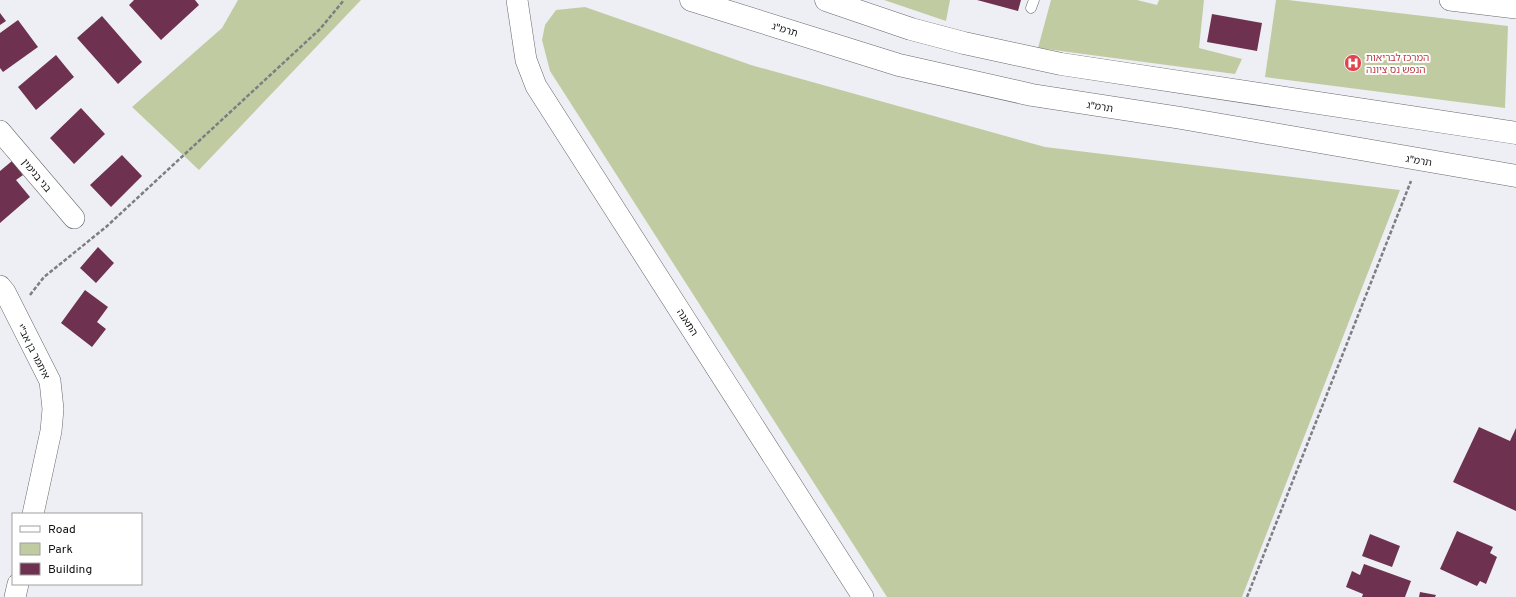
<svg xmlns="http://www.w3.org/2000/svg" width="1516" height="597" font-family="Overpass,'Noto Sans Hebrew',sans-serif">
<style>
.green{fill:#c1cba2}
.building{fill:#6e3250}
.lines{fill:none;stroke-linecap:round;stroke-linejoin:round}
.lane-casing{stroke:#67686c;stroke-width:11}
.street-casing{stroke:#67686c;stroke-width:22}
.secondary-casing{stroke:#67686c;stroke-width:23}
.path{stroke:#7d7e81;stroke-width:2.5;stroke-dasharray:4 2;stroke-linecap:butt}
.lane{stroke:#fff;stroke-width:10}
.street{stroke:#fff;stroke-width:21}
.secondary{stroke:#fff;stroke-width:22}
.labels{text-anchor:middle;stroke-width:4;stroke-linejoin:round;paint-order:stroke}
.street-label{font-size:10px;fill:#111213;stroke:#fff}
.health-label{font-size:10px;fill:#be3a42;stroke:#fff;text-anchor:start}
</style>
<rect width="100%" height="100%" fill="#eeeff4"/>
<!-- green -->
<path class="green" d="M 238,0 L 361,0 L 199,170 L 132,107 L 222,28 Z
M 884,0 L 950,0 L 946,21 Z
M 1051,0 L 1137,0 L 1157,5 L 1159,0 L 1204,0 L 1199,48 L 1242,59 L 1235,74 L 1038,48 Z
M 1276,0 L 1288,0 L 1508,26 L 1505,108 L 1265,77 Z
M 585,7 L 751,65 L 1045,147 L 1400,190 L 1242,597 L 887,597 L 550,71 L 542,40 L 545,25 L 556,10 Z"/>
<!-- building -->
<path class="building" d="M 134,0 L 195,0 L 199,5 L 161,40 L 129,5 Z
M 977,0 L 1021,0 L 1018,11 Z
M 0,13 L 6,21 L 0,25 Z
M 1212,14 L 1262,23 L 1257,51 L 1207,42 Z
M 102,16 L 142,62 L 118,84 L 77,38 Z
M 18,20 L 38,47 L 3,72 L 0,68 L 0,33 Z
M 56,55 L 74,77 L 36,110 L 18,87 Z
M 81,108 L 105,134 L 74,164 L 50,138 Z
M 122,155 L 142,176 L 111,207 L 90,185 Z
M 12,161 L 23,175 L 16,180 L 30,197 L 0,223 L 0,171 Z
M 98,247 L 114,263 L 96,283 L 80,268 Z
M 85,290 L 108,307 L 97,322 L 106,329 L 92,347 L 61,323 Z
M 1479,427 L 1510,441 L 1516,428 L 1516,511 L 1453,482 Z
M 1457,531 L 1493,547 L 1490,553 L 1497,557 L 1486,584 L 1480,581 L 1477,586 L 1440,569 Z
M 1370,534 L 1400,546 L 1392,567 L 1362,556 Z
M 1364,564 L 1411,581 L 1405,597 L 1362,597 L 1363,594 L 1346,587 L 1352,571 L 1360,575 Z
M 1420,592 L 1436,595 L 1435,597 L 1419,597 Z"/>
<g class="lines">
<defs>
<path id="lane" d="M 1031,8 L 1034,0"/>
<path id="street" d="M 517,0 L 526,60 L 536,86 L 863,597
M 1450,0 L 1516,8
M 0,131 L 74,218
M 0,286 L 5,292 L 50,381 L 53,409 L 51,431 L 33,514
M 15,597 L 18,584"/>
<path id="secondary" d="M 691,0 L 899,65 L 1032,95 L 1181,118 L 1516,176
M 826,0 L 911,29 L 964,43 L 1061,64 L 1516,133"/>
</defs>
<!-- lane casing -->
<use href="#lane" class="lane-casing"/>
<!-- street casing -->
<use href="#street" class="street-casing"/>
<!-- secondary casing -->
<use href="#secondary" class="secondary-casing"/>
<!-- path -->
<path class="path" d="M 30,295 L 44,277 L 106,227 L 320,29 L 344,0
M 1247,597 L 1411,181"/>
<!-- lane -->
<use href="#lane" class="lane"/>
<!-- street -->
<use href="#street" class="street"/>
<!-- secondary -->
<use href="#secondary" class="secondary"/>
</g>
<!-- icons -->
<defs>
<symbol id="hospital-disc" viewBox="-11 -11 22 22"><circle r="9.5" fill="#e0444e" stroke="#fff"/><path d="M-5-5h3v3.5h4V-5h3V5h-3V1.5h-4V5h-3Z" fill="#fff"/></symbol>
</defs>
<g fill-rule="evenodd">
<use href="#hospital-disc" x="1343" y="53" width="20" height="20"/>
</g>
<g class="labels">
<!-- street labels -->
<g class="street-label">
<text transform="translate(785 29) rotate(17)" y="4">תרמ"ג</text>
<text transform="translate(1100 106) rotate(9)" y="4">תרמ"ג</text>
<text transform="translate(1419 160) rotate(10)" y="4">תרמ"ג</text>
<text transform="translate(37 175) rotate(50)" y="4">בני בנימין</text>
<text transform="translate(688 322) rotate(57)" y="4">התאנה</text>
<text transform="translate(34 351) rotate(63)" y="4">איתמר בן אב"י</text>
</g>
<!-- health labels -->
<g class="health-label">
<text x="1366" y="61">המרכז לבריאות<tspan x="1366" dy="12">הנפש נס ציונה</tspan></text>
</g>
</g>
<!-- legend -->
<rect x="12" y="513" width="130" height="72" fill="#ffffff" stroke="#a0a0a1"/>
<rect x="20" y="526" width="20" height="6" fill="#ffffff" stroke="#a0a0a1"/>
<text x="48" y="533" font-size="12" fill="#111213">Road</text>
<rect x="20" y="543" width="20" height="12" fill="#c1cba2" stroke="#a0a0a1"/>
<text x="48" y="553" font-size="12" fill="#111213">Park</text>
<rect x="20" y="563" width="20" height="12" fill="#6e3250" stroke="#a0a0a1"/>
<text x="48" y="573" font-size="12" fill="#111213">Building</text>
</svg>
